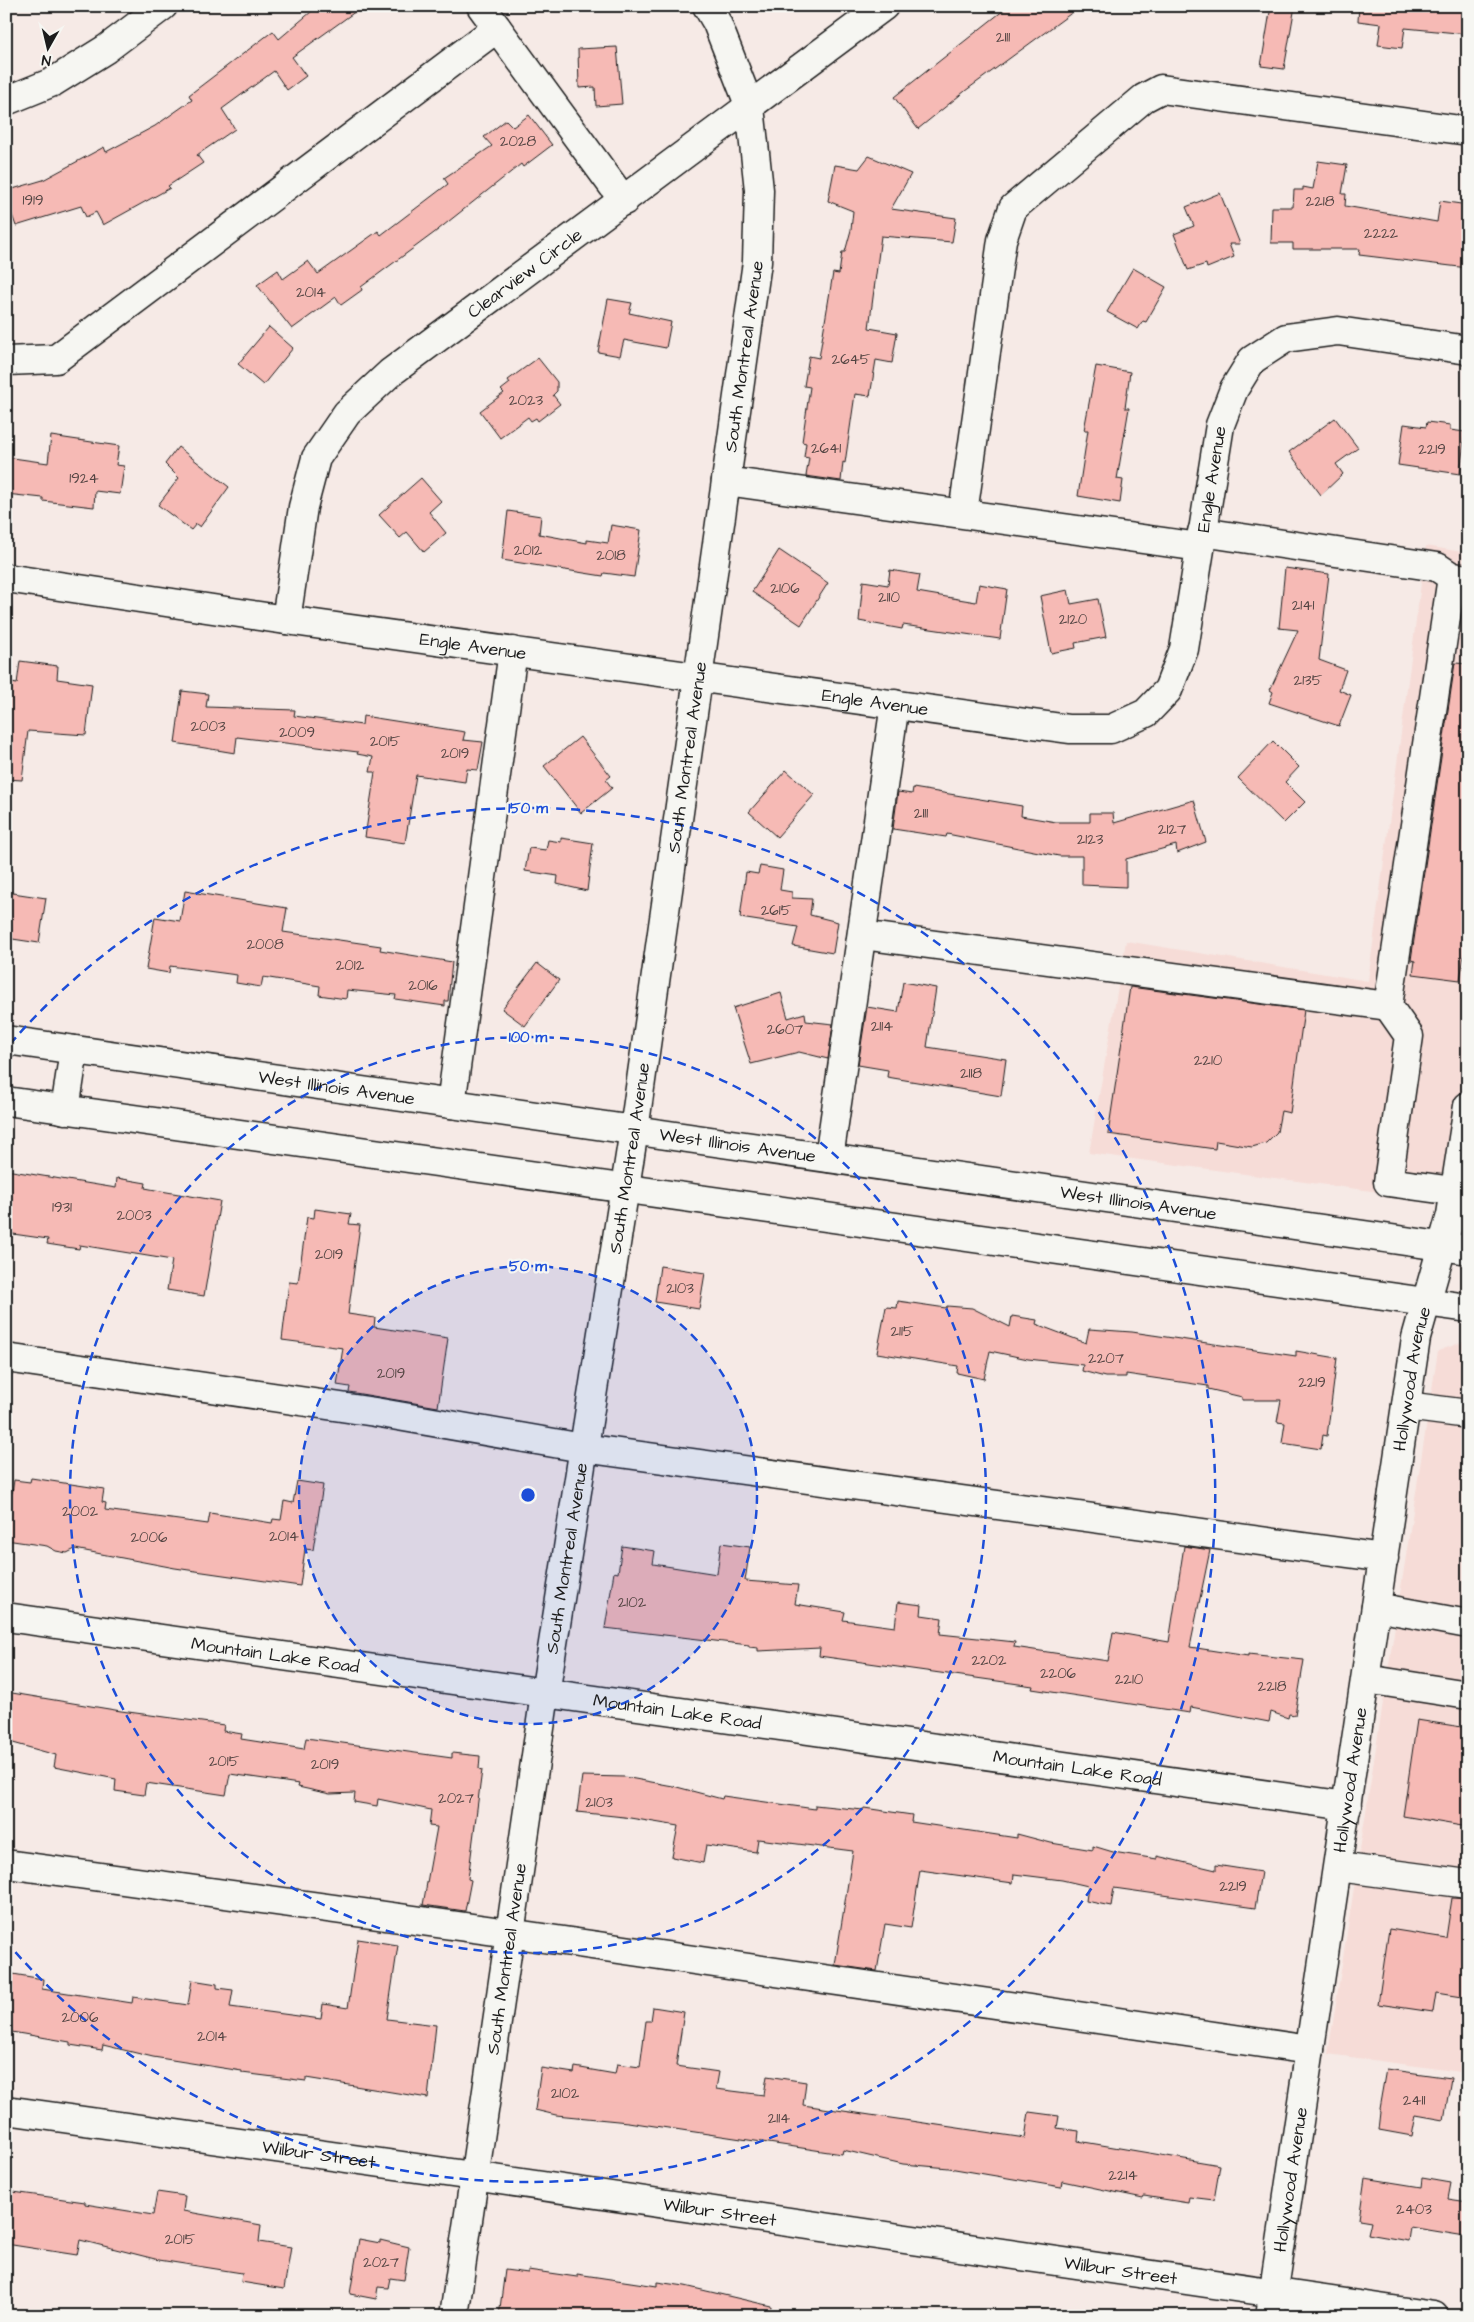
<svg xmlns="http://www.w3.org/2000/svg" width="1474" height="2322" font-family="'Architects Daughter',sans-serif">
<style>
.built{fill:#f6dcd7}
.building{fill:#f6bab5;stroke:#1c1c1c}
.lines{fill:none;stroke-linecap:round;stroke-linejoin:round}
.minor-casing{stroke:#1c1c1c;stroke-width:31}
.major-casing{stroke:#1c1c1c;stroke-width:31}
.minor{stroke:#f6f6f2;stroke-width:28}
.major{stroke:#f6f6f2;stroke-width:28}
.ring{fill:none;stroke:#1d4ed8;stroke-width:2.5;stroke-dasharray:9 6}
.labels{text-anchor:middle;stroke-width:4.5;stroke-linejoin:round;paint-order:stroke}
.number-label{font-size:15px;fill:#524442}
.street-label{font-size:18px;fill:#1c1c1c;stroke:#f6f6f2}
.centre{fill:#1d4ed8;stroke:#f6f6f2;stroke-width:2.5}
.ring-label{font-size:15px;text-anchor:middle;font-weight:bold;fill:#1d4ed8;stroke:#f6f6f2;stroke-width:4.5;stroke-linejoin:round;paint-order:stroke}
</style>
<rect width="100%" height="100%" fill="#f6eae6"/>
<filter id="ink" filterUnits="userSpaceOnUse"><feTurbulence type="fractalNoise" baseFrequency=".02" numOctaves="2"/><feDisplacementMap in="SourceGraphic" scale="10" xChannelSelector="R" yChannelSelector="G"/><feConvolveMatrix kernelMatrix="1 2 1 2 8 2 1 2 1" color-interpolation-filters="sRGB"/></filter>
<g filter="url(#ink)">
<!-- built -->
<path class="built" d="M 1426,546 L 1468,553 L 1468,1204 L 1089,1153 L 1126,941 L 1368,981 Z
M 1468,1340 L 1468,2073 L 1328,2054 L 1438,1351 Z"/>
<!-- building -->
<path class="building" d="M 318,6 L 363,6 L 292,57 L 306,76 L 287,90 L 274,71 L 222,109 L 235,129 L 197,155 L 203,163 L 168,186 L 170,188 L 103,225 L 96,212 L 86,217 L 81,206 L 16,226 L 6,198 L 6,191 L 43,180 L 104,147 L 106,152 L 155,126 L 192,100 L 189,95 L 273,31 L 279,39 Z
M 1009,6 L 1081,6 L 965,91 L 918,129 L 894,97 Z
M 1271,6 L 1295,6 L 1284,69 L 1261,66 Z
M 1359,6 L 1468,6 L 1468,34 L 1405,28 L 1402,48 L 1378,45 L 1381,24 L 1358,21 Z
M 617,47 L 622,104 L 596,106 L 595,87 L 579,88 L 578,49 Z
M 529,115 L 552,145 L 523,167 L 521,164 L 434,233 L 361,287 L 362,290 L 341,305 L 336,297 L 292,329 L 257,285 L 278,270 L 283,279 L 308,261 L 318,274 L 378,231 L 381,235 L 448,184 L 444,178 L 492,146 L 484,137 L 506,120 L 513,127 Z
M 869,156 L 911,174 L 891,209 L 956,218 L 952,242 L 881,236 L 869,328 L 897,333 L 892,363 L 876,360 L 870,396 L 855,394 L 845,463 L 843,462 L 841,481 L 806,476 L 809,458 L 804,457 L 806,443 L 802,442 L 810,387 L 804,386 L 809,356 L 819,358 L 833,273 L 839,274 L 842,252 L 845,252 L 851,230 L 853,211 L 828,201 L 835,165 L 859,169 Z
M 1318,161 L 1347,165 L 1342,194 L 1346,194 L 1345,206 L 1437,222 L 1440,201 L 1468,205 L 1468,268 L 1359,255 L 1360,249 L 1293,249 L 1293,243 L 1271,243 L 1272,207 L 1293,207 L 1294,190 L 1303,190 L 1303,187 L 1313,189 Z
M 1220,193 L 1240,244 L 1229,244 L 1234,257 L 1207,268 L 1206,264 L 1188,270 L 1174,234 L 1194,226 L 1186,207 Z
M 1133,268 L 1166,287 L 1146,322 L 1143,321 L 1138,329 L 1107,312 Z
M 608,299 L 632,303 L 629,313 L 671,322 L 666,348 L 624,340 L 620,356 L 598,352 Z
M 269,327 L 293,348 L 263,385 L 238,364 Z
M 538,358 L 557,382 L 557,391 L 553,395 L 560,404 L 538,421 L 536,418 L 531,421 L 528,417 L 500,438 L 480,411 L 504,393 L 501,390 L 510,383 L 508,380 Z
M 1096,366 L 1130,372 L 1125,408 L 1129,408 L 1117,479 L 1123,480 L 1120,503 L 1078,496 L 1088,430 L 1084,430 Z
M 1335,418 L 1358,448 L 1336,464 L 1343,474 L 1321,495 L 1289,452 Z
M 1427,422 L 1450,425 L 1450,430 L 1465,432 L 1460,474 L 1398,465 L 1404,424 L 1426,427 Z
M 51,436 L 119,446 L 116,465 L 124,466 L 120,494 L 95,491 L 94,507 L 43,501 L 43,498 L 6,494 L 6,457 L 48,463 Z
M 178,447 L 229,487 L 200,527 L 196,524 L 191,530 L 158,505 L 179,478 L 165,464 Z
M 421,478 L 441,501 L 429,512 L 446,533 L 424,552 L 407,532 L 400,538 L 379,515 Z
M 508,511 L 541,516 L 539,534 L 587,543 L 587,540 L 608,543 L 611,525 L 641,530 L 634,577 L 604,573 L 603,576 L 502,560 Z
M 779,550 L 828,583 L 801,625 L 752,592 Z
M 1285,568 L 1329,574 L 1319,660 L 1346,670 L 1339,690 L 1351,695 L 1339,726 L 1269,703 L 1273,692 L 1270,690 L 1298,630 L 1279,628 Z
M 890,570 L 920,575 L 917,592 L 976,602 L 979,584 L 1007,589 L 1000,639 L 903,625 L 902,629 L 859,621 L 863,581 L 888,585 Z
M 1068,590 L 1071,604 L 1098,599 L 1106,637 L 1075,643 L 1076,648 L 1051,653 L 1040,596 Z
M 20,661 L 58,666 L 57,679 L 92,684 L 86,735 L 28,731 L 22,780 L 6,779 L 6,682 L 17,684 Z
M 1455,663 L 1468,664 L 1468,931 L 1460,980 L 1413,974 L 1415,961 L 1411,960 Z
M 182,691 L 208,694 L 206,707 L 295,710 L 294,716 L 362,725 L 363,716 L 465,732 L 463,740 L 483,742 L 478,770 L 467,769 L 465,782 L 416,775 L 405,843 L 365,837 L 375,772 L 370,772 L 373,757 L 357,754 L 358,752 L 237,737 L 235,753 L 175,743 Z
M 580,737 L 611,776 L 606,780 L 612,788 L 581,813 L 544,766 Z
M 1273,741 L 1299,767 L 1285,782 L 1305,802 L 1284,823 L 1238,778 Z
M 786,770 L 814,795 L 777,837 L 749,812 Z
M 913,788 L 1022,806 L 1021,816 L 1056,822 L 1090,822 L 1090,813 L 1113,813 L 1114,823 L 1194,800 L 1206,842 L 1177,853 L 1176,845 L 1126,859 L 1126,887 L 1082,885 L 1082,856 L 1059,856 L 947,834 L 946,837 L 893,829 L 898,792 L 912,794 Z
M 561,838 L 593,843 L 587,891 L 557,884 L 558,876 L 525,871 L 529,848 L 546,850 L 548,840 L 561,842 Z
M 760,866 L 783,870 L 780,890 L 792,892 L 792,898 L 812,899 L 810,915 L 838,922 L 833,953 L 793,946 L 798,927 L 740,918 L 746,872 L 758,874 Z
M 185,891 L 287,908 L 283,932 L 381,946 L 380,950 L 452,962 L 448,1001 L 445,1001 L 445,1006 L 395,999 L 396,995 L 347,990 L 346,999 L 319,995 L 320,986 L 263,977 L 261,987 L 236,983 L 237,975 L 170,966 L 169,973 L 146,969 L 155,917 L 180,921 Z
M 6,892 L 46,898 L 39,943 L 6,938 Z
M 537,963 L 559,980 L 525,1026 L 502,1009 Z
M 903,982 L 936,988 L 927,1047 L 1006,1059 L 1001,1096 L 887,1077 L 888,1070 L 858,1065 L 867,1007 L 898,1012 Z
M 1130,987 L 1304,1010 L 1290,1113 L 1281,1111 L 1277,1132 L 1266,1143 L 1252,1147 L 1216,1141 L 1215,1149 L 1108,1134 Z
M 781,993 L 788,1018 L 805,1013 L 806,1021 L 833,1024 L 828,1059 L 799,1052 L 751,1064 L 733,1008 Z
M 6,1170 L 116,1188 L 117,1178 L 146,1183 L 145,1188 L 161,1191 L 220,1201 L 204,1296 L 167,1290 L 172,1260 L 80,1245 L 79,1249 L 47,1244 L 48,1239 L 6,1233 Z
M 315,1209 L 351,1214 L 349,1224 L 360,1225 L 348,1314 L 375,1318 L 374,1327 L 448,1338 L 438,1407 L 349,1392 L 350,1387 L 337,1385 L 343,1348 L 282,1340 L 289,1282 L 298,1283 L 307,1217 L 314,1218 Z
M 660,1266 L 705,1273 L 699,1309 L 655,1302 Z
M 898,1301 L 946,1308 L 947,1306 L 972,1308 L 1010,1327 L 1012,1316 L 1037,1320 L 1036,1324 L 1086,1343 L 1089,1329 L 1132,1332 L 1296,1356 L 1296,1351 L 1337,1358 L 1327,1436 L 1323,1435 L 1321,1449 L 1282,1443 L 1285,1423 L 1277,1422 L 1281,1400 L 1242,1400 L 1242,1397 L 1208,1389 L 1208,1386 L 1126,1374 L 1126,1377 L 1105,1377 L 1082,1371 L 1083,1365 L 1028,1359 L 990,1351 L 984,1379 L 957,1373 L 958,1366 L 877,1353 L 886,1307 L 897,1308 Z
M 31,1478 L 104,1489 L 102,1502 L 106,1503 L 105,1510 L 208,1524 L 210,1513 L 272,1523 L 273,1519 L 281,1520 L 284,1501 L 293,1503 L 297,1481 L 323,1485 L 313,1550 L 305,1549 L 300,1586 L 175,1568 L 75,1549 L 67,1553 L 56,1551 L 47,1546 L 6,1540 L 6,1492 L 12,1493 L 14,1480 L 30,1482 Z
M 721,1543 L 750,1547 L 745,1581 L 798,1585 L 795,1604 L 845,1612 L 843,1620 L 895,1627 L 898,1602 L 922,1605 L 921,1615 L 942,1618 L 940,1634 L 1015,1642 L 1014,1647 L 1108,1661 L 1113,1632 L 1169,1642 L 1184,1546 L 1210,1550 L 1190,1647 L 1248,1656 L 1248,1654 L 1304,1660 L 1295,1715 L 1289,1714 L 1288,1718 L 1271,1712 L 1269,1722 L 1191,1707 L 1190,1713 L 1032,1689 L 1033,1686 L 819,1656 L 820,1648 L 758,1651 L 758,1648 L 749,1647 L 749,1645 L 605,1628 L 614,1572 L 618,1573 L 622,1546 L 655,1551 L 653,1564 L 717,1574 Z
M 6,1692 L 121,1711 L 224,1725 L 223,1731 L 242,1734 L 241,1739 L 304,1749 L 306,1738 L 452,1758 L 452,1753 L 480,1756 L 479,1769 L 482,1770 L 468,1879 L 471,1880 L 465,1911 L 423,1905 L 437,1827 L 429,1826 L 431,1810 L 378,1799 L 377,1806 L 354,1802 L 355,1793 L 330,1794 L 298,1787 L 299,1784 L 230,1774 L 226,1795 L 146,1783 L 144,1795 L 115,1791 L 116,1779 L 54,1767 L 56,1755 L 6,1741 Z
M 1417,1720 L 1468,1728 L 1468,1827 L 1403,1816 Z
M 582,1776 L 624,1777 L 673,1786 L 722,1799 L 723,1796 L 815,1809 L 815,1805 L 863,1810 L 864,1808 L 912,1815 L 911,1822 L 1017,1838 L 1017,1834 L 1051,1843 L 1093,1850 L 1093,1846 L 1113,1852 L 1157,1859 L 1157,1856 L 1216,1870 L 1216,1865 L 1261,1872 L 1255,1908 L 1114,1888 L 1111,1906 L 1086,1901 L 1088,1886 L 1062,1880 L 1014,1874 L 1013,1883 L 920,1870 L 911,1928 L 885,1924 L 877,1971 L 835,1965 L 853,1851 L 758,1839 L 756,1852 L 706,1845 L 703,1863 L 672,1857 L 678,1826 L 624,1817 L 577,1812 Z
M 1452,1898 L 1468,1899 L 1468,1998 L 1436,1993 L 1433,2012 L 1378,2004 L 1389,1929 L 1446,1938 Z
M 358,1939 L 398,1945 L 387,2019 L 436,2025 L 428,2098 L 306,2078 L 306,2081 L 242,2073 L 242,2071 L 153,2057 L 103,2045 L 102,2050 L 70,2045 L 70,2042 L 6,2031 L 6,1984 L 11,1985 L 13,1974 L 43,1979 L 42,1989 L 132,2003 L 133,1997 L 188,2005 L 192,1980 L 217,1984 L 217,1988 L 233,1990 L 230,2007 L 321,2019 L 323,2004 L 348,2008 Z
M 653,2007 L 684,2012 L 676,2066 L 719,2072 L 716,2089 L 764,2095 L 767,2076 L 806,2082 L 803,2105 L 1025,2138 L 1029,2112 L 1059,2116 L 1057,2128 L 1079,2131 L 1078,2141 L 1220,2165 L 1214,2200 L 1189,2197 L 1188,2203 L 1144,2196 L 1143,2198 L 1062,2181 L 1061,2187 L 949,2168 L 903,2164 L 843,2150 L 842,2154 L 628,2122 L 556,2115 L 535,2110 L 541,2068 L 574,2073 L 575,2067 L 615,2074 L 617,2064 L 640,2067 L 646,2021 L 651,2021 Z
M 1386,2069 L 1451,2078 L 1444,2120 L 1416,2115 L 1412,2136 L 1379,2130 L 1381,2112 L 1379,2109 Z
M 1365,2178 L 1421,2187 L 1422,2178 L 1451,2183 L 1448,2199 L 1468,2202 L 1465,2236 L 1410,2227 L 1408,2241 L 1368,2234 L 1371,2221 L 1359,2219 Z
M 6,2191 L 85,2202 L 85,2204 L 153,2215 L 157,2192 L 185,2196 L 183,2211 L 261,2225 L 259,2242 L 291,2247 L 284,2289 L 241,2282 L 242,2273 L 159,2260 L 80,2240 L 77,2255 L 6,2244 Z
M 359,2239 L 380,2243 L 380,2240 L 409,2247 L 404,2280 L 390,2278 L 388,2288 L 378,2287 L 376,2299 L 350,2294 Z
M 505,2270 L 528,2273 L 528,2270 L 577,2277 L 577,2274 L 657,2286 L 657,2282 L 685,2286 L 771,2306 L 770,2316 L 499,2316 Z"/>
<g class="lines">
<defs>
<g id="minor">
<path d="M 481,6 L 624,201"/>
<path d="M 6,101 L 53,82 L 106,49 L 163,6"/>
<path d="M 6,361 L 56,359 L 497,28"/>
<path d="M 726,481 L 1200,547"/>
<path d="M 963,513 L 1002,240 L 1013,208 L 1144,98 L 1161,89 L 1468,131"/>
<path d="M 1202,532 L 1437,567 L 1452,577"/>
<path id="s1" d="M 6,578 L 286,620 L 1069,729 L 1111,729 L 1146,713 L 1168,690 L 1184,649 L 1220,425 L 1234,389 L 1252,360 L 1286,338 L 1338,331 L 1468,350"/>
<path d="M 1468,579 L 1452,577 L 1388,1006 L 1409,1036 L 1388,1182 L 1468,1193"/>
<path id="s2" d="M 286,620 L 303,507 L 316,458 L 347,413 L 390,373 L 884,6"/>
<path d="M 862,935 L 1388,1006"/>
<path d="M 451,1104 L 513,651"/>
<path d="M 829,1158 L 895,704"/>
<path d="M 6,1358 L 375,1412 L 583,1448 L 1384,1558"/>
<path d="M 1406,1406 L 1468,1414"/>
<path d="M 1376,1607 L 1468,1624"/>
<path id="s3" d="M 6,1617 L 1347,1806"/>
<path d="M 1366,1679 L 1468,1695"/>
<path d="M 6,1864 L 509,1933 L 1310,2050"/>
<path d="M 1338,1867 L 1468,1884"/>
<path id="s4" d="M 6,2110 L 473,2176 L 1434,2316"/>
<path id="s5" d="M 454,2316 L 545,1694 L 634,1130 L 757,262 L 759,190 L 750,107 L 717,23 L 707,6"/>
<path id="s6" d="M 1270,2316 L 1416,1338 L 1451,1215 L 1468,1106"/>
</g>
<g id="major">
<path id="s7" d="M 6,1040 L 1468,1250"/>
<path d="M 6,1101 L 1468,1308"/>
<path d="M 65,1110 L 74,1050"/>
</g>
</defs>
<!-- minor casing -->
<use href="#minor" class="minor-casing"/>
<!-- major casing -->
<use href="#major" class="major-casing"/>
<!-- minor -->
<use href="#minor" class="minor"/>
<!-- major -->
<use href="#major" class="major"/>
</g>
</g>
<!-- distance rings -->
<circle cx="528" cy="1495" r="229" fill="#1d4ed8" fill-opacity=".12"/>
<g class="ring">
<circle cx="528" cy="1495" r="229"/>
<circle cx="528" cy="1495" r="458"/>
<path d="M10 1044A687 687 0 1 1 10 1946"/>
</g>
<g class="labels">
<!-- number labels -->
<g class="number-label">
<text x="1003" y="42">2111</text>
<text x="518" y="146">2028</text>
<text x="33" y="205">1919</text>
<text x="1320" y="206">2218</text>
<text x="1381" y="238">2222</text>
<text x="311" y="297">2014</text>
<text x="851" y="364">2645</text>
<text x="526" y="405">2023</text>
<text x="826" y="453">2641</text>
<text x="1432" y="454">2219</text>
<text x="84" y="483">1924</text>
<text x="528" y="555">2012</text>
<text x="611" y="560">2018</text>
<text x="785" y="593">2106</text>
<text x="889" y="602">2110</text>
<text x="1303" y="610">2141</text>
<text x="1073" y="624">2120</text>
<text x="1308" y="685">2135</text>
<text x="208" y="731">2003</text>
<text x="297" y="737">2009</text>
<text x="385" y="746">2015</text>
<text x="455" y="758">2019</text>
<text x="921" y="818">2111</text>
<text x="1172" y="834">2127</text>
<text x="1090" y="844">2123</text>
<text x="776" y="915">2615</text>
<text x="265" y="949">2008</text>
<text x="350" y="970">2012</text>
<text x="423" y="990">2016</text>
<text x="882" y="1031">2114</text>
<text x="785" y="1034">2607</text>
<text x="1208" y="1065">2210</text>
<text x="971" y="1078">2118</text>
<text x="62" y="1212">1931</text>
<text x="134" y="1220">2003</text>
<text x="329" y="1259">2019</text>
<text x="680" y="1293">2103</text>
<text x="902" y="1336">2115</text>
<text x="1106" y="1363">2207</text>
<text x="391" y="1378">2019</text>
<text x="1312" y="1387">2219</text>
<text x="80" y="1516">2002</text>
<text x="284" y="1541">2014</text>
<text x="149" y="1542">2006</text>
<text x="632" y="1607">2102</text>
<text x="989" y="1665">2202</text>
<text x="1058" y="1678">2206</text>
<text x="1129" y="1684">2210</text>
<text x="1272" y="1691">2218</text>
<text x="224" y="1766">2015</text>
<text x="325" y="1769">2019</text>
<text x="456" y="1803">2027</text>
<text x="599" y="1807">2103</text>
<text x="1233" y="1891">2219</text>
<text x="80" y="2022">2006</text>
<text x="212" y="2041">2014</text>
<text x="565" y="2098">2102</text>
<text x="1414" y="2105">2411</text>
<text x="779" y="2123">2114</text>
<text x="1123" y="2180">2214</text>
<text x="1414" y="2214">2403</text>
<text x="180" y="2244">2015</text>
<text x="381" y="2267">2027</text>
</g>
<!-- street labels -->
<g class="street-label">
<text dy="6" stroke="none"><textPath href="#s2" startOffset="446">Clearview Circle</textPath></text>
<text dy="6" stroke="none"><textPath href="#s5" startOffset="1981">South Montreal Avenue</textPath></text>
<text dy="6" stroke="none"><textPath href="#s1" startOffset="1402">Engle Avenue</textPath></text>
<text dy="6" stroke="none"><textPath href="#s1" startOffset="472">Engle Avenue</textPath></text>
<text dy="6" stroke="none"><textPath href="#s1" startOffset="878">Engle Avenue</textPath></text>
<text dy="6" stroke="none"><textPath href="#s5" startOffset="1576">South Montreal Avenue</textPath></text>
<text dy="6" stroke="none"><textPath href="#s7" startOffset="334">West Illinois Avenue</textPath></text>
<text dy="6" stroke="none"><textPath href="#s7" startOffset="739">West Illinois Avenue</textPath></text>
<text dy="6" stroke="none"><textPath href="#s5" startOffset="1171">South Montreal Avenue</textPath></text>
<text dy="6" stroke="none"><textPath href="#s7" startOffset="1144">West Illinois Avenue</textPath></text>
<text dy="6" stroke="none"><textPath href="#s6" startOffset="948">Hollywood Avenue</textPath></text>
<text dy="6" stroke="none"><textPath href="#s5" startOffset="766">South Montreal Avenue</textPath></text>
<text dy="6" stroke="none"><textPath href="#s3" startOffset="272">Mountain Lake Road</textPath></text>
<text dy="6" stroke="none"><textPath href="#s3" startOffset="678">Mountain Lake Road</textPath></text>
<text dy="6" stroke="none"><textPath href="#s3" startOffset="1082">Mountain Lake Road</textPath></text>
<text dy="6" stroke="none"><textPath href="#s6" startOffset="542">Hollywood Avenue</textPath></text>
<text dy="6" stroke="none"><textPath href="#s5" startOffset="361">South Montreal Avenue</textPath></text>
<text dy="6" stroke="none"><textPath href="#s4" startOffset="316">Wilbur Street</textPath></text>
<text dy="6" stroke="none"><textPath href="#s6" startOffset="138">Hollywood Avenue</textPath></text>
<text dy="6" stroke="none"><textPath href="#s4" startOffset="721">Wilbur Street</textPath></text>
<text dy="6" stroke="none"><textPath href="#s4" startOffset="1126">Wilbur Street</textPath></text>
</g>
</g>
<circle cx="528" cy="1495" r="8" class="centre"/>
<g class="ring-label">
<text x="528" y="813">150 m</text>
<text x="528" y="1042">100 m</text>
<text x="528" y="1271">50 m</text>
</g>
<!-- margin -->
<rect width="1474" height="2322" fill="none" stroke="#f6f6f2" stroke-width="25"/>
<rect x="12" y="12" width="1449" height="2297" fill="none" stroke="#1c1c1c" stroke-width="2" filter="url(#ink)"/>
<!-- north arrow -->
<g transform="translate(48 48) rotate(188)" stroke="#f6f6f2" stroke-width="4" paint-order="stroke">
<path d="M0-4L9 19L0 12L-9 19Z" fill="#1c1c1c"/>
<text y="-8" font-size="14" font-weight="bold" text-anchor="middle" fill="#1c1c1c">N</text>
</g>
</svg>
